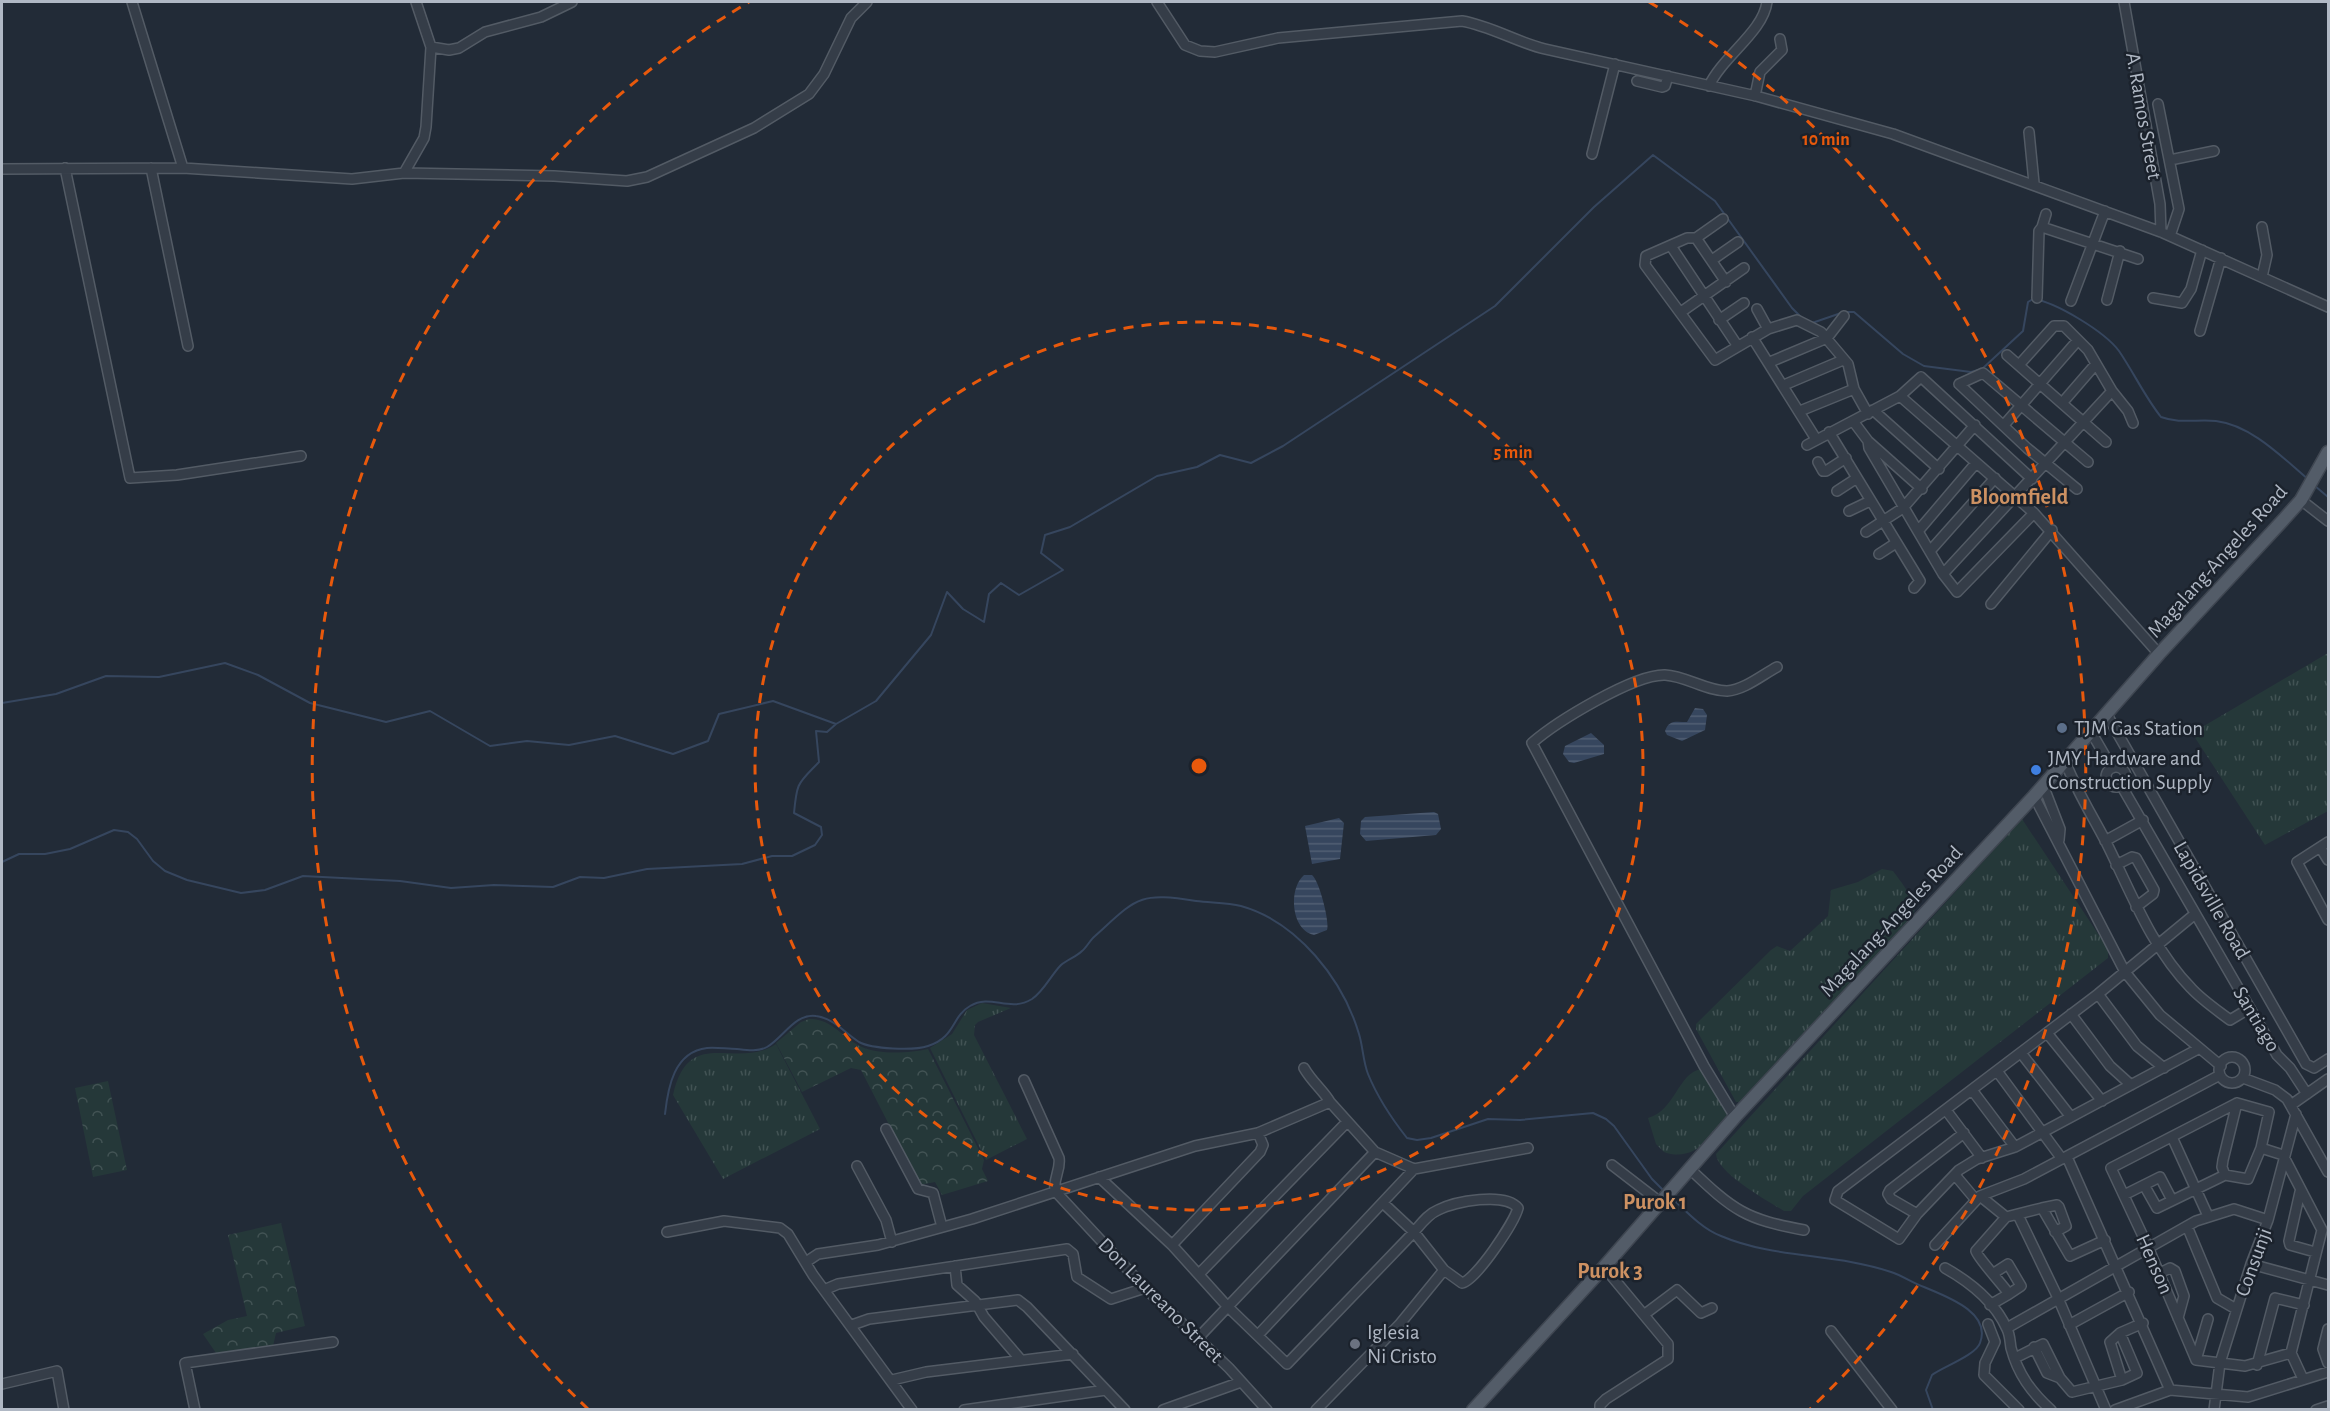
<svg xmlns="http://www.w3.org/2000/svg" width="2330" height="1411" font-family="'Alegreya Sans',sans-serif">
<style>
.grass{fill:url(#grass-tufts)}
.forest{fill:url(#forest-crowns)}
.water{fill:url(#water-rules)}
.lines{fill:none;stroke-linecap:round;stroke-linejoin:round}
.stream{stroke:#36465e;stroke-width:2}
.minor-casing{stroke:#535b65;stroke-width:12}
.major-casing{stroke:#3f4651;stroke-width:15}
.minor{stroke:#353d48;stroke-width:9}
.major{stroke:#535c68;stroke-width:12}
.ring{fill:none;stroke:#e8590c;stroke-width:3;stroke-dasharray:10 8}
.service-dot{fill:#5c6f8a;stroke:#1b222c;stroke-width:2}
.shop-dot{fill:#3f7fe0;stroke:#1b222c;stroke-width:2}
.worship-dot{fill:#6b7280;stroke:#1b222c;stroke-width:2}
.labels{text-anchor:middle;stroke-width:5;stroke-linejoin:round;paint-order:stroke}
.street-label{font-size:21px;fill:#b0b8c4;stroke:#1b222c}
.poi-label{font-size:21px;fill:#b0b8c4;stroke:#1b222c;text-anchor:start}
.neighbourhood-label{font-size:22px;font-weight:bold;fill:#cd9162;stroke:#1b222c}
.centre{fill:#e8590c;stroke:#1b222c;stroke-width:3}
.ring-label{font-size:18px;text-anchor:middle;font-weight:bold;fill:#e8590c;stroke:#1b222c;stroke-width:5;stroke-linejoin:round;paint-order:stroke}
</style>
<defs>
<pattern id="grass-tufts" width="24" height="20" patternUnits="userSpaceOnUse" patternTransform="scale(1.5)"><rect width="24" height="20" fill="#253839"/><path d="M3 7l-1-3M5 7V3M7 7l1-3M15 17l-1-3M17 17v-4M19 17l1-3" fill="none" stroke="#425354"/></pattern>
<pattern id="forest-crowns" width="20" height="18" patternUnits="userSpaceOnUse" patternTransform="scale(1.5)"><rect width="20" height="18" fill="#253839"/><path d="M2 6a3 3 0 1 1 6 0M12 15a3 3 0 1 1 6 0" fill="none" stroke="#425354"/></pattern>
<pattern id="water-rules" width="6" height="5" patternUnits="userSpaceOnUse" patternTransform="scale(1.5)"><rect width="6" height="5" fill="#36465e"/><path d="M0 2.5h6" fill="none" stroke="#515f73"/></pattern>
</defs>
<rect width="100%" height="100%" fill="#222b37"/>
<!-- grass -->
<path class="grass" d="M 2328,653 L 2328,811 L 2265,845 L 2192,733 Z
M 2022,819 L 2108,949 L 2108,958 L 1803,1196 L 1791,1211 L 1784,1211 C 1768,1201 1717,1173 1716,1154 Z
M 1882,869 L 1893,871 C 1901,882 1917,901 1914,914 L 1741,1102 L 1736,1102 L 1696,1029 L 1696,1024 L 1771,950 L 1777,946 L 1790,951 L 1828,916 L 1831,890 L 1858,882 Z
M 982,1003 L 1011,1008 L 978,1022 L 975,1025 L 974,1035 L 1027,1139 L 986,1160 L 930,1048 L 952,1034 L 967,1010 Z
M 776,1044 L 820,1129 L 723,1179 L 673,1095 C 689,1024 736,1071 776,1044 Z
M 1701,1069 L 1728,1116 C 1712,1136 1694,1163 1664,1152 L 1656,1144 L 1648,1118 C 1675,1111 1678,1073 1701,1069 Z"/>
<!-- forest -->
<path class="forest" d="M 809,1019 C 832,1018 843,1039 862,1047 C 879,1055 910,1053 928,1049 L 984,1160 L 982,1169 L 988,1181 L 942,1195 L 935,1182 L 920,1185 L 861,1070 L 851,1068 L 802,1092 L 776,1043 L 801,1022 Z
M 108,1081 L 127,1170 L 93,1177 L 75,1088 Z
M 281,1223 L 305,1326 L 276,1333 L 273,1346 L 216,1353 L 203,1334 L 228,1320 L 247,1316 L 228,1235 Z"/>
<!-- water -->
<path class="water" d="M 1695,708 L 1703,709 L 1707,715 L 1705,730 L 1682,741 L 1667,735 L 1665,731 C 1669,719 1677,722 1687,722 Z
M 1591,733 L 1604,745 L 1604,754 L 1574,763 L 1569,762 L 1563,754 L 1565,746 Z
M 1434,812 L 1438,814 L 1441,829 L 1436,835 L 1366,841 L 1360,834 L 1361,821 L 1365,817 Z
M 1339,818 L 1344,823 L 1340,859 L 1312,864 L 1305,826 Z
M 1304,875 L 1312,875 C 1319,880 1330,922 1327,930 L 1314,935 C 1291,930 1288,889 1304,875 Z"/>
<g class="lines">
<!-- stream -->
<path class="stream" d="M 1812,323 L 1844,312 L 1854,312 L 1903,354 L 1924,366 L 1971,372 L 1982,369 L 2023,331 L 2028,302 L 2033,299 C 2056,302 2105,332 2119,351 C 2134,373 2145,397 2161,417 C 2180,424 2197,419 2216,421 C 2251,425 2283,458 2309,480
M 2315,486 L 2328,497
M 2,703 L 56,694 L 106,676 L 159,677 L 225,663 L 258,675 L 310,703 L 386,722 L 430,711 L 490,746 L 527,741 L 569,745 L 615,736 L 673,754 L 708,741 L 719,714 L 773,701 L 836,724 L 876,701 L 931,635 L 947,592 L 963,609 L 984,622 L 989,594 L 1001,583 L 1019,595 L 1063,570 L 1041,553 L 1045,535 L 1070,527 L 1157,476 L 1197,467 L 1220,455 L 1251,463 L 1283,446 L 1495,306 L 1594,207 L 1653,155 L 1715,201 L 1792,308 L 1802,318
M 2,862 L 19,854 L 45,854 L 70,849 L 114,830 L 128,832 L 137,839 L 153,861 L 165,871 L 187,880 L 241,893 L 265,890 L 303,876 L 400,881 L 451,888 L 494,885 L 553,887 L 580,877 L 604,878 L 647,869 L 742,864 L 772,856 L 792,856 L 815,845 L 822,835 L 821,827 L 794,813 C 797,781 798,784 819,762 L 816,731 L 827,732 L 836,724
M 665,1114 C 668,1087 674,1052 707,1048 C 716,1047 727,1049 737,1049 C 746,1050 758,1052 767,1047 C 783,1038 795,1013 816,1016 C 833,1018 845,1033 859,1042 C 872,1049 913,1051 928,1046 C 956,1037 951,1017 970,1006 C 991,993 1009,1013 1032,999 C 1044,991 1051,975 1061,965 C 1068,959 1076,957 1082,951 C 1087,947 1090,940 1095,936 C 1137,898 1138,892 1196,901 C 1211,903 1227,902 1241,906 C 1298,922 1343,980 1359,1034 C 1363,1047 1363,1061 1368,1074 C 1377,1096 1392,1119 1407,1138 L 1417,1140 L 1431,1138 L 1488,1119 L 1520,1120 L 1593,1113 L 1606,1119 L 1614,1126 L 1652,1179 L 1664,1191
M 1671,1197 C 1686,1211 1701,1228 1721,1236 C 1775,1259 1836,1253 1891,1272 C 1903,1276 1913,1283 1924,1287 C 1945,1296 1992,1312 1980,1343 C 1976,1355 1943,1367 1932,1375 L 1926,1390 L 1933,1410"/>
<defs>
<path id="minor" d="M 132,2 L 183,168
M 1157,2 L 1185,45 L 1200,51 L 1215,52 L 1278,38 L 1462,21 C 1491,26 1516,42 1545,49 L 1756,96 L 1893,134 L 2161,232 L 2328,307
M 2124,2 L 2160,204 L 2161,232
M 431,47 L 449,50 L 459,48 L 485,32 L 541,17 L 572,2
M 1637,81 L 1662,87 L 1665,86 L 1668,76
M 1709,86 C 1723,56 1763,32 1767,2
M 1755,96 L 1760,72 L 1782,50 L 1780,39
M 2158,104 L 2179,209 L 2170,236
M 2029,132 L 2034,183
M 1592,154 L 1615,64
M 2170,160 L 2214,151
M 65,168 L 130,478 L 177,475 L 301,456
M 151,168 L 188,346
M 2,169 L 183,168 L 352,179 L 404,173 L 554,176 L 627,181 L 647,177 L 754,128 L 809,94 L 824,74 L 851,18 L 867,2
M 404,173 L 424,138 L 426,127 L 431,47 L 416,2
M 1723,219 L 1696,238 L 1687,238 L 1646,256 L 1645,265 L 1715,360 L 1768,329 L 1797,320 L 1821,332 L 1848,364 L 1854,389 L 1868,414
M 2042,227 L 2046,214
M 2262,227 L 2267,255 L 2262,277
M 1696,238 L 1726,282
M 1671,246 L 1737,345
M 1712,260 L 1738,242
M 2037,298 L 2039,231 L 2042,227 L 2138,259
M 2153,298 L 2182,303 L 2191,289 L 2202,250
M 2107,300 L 2120,251
M 2071,301 L 2105,211
M 1757,309 L 1768,329
M 1681,312 L 1744,268
M 1719,320 L 1744,303
M 2200,331 L 2221,258
M 1752,337 L 1816,439
M 2007,355 L 2106,442
M 1770,362 L 1827,338 L 1844,316
M 2019,365 L 2054,326 L 2064,326 L 2088,350 L 2112,391 L 2128,411 L 2133,423
M 1784,385 L 1843,360
M 1900,396 L 2034,513 L 2159,654
M 2063,402 L 2095,365
M 1873,410 L 1939,469
M 1800,411 L 1854,389
M 1853,421 L 1868,441 L 1922,489
M 2004,425 L 2078,340
M 1829,432 L 1920,581 L 1914,588
M 1868,441 L 1869,448 L 1943,574 L 1957,592 L 2034,513
M 1807,445 L 1900,396 L 1921,377 L 2032,479
M 1818,462 L 1823,471 L 1826,471 L 1846,458
M 2077,489 L 2027,448 L 1959,384 L 1983,373 L 2088,462
M 1837,491 L 1857,478
M 2301,500 L 2328,521
M 1849,511 L 1870,501
M 1919,530 L 1976,463
M 1866,532 L 1903,508 L 1975,425
M 1930,551 L 1995,478
M 1879,554 L 1896,543
M 1943,574 L 2112,391
M 1991,604 L 2052,530
M 2106,713 L 2306,1064 L 2314,1068 L 2328,1059
M 2090,730 L 2112,768
M 2065,761 C 2076,790 2092,815 2106,842 C 2131,892 2151,947 2191,988 C 2202,1000 2217,1010 2230,1020 L 2250,1008
M2106 777a10 10 0 1 1 20 0a10 10 0 1 1-20 0Z
M 2043,785 L 2060,829 L 2059,840
M 2121,785 L 2277,1055 L 2290,1068 L 2307,1094
M 2034,796 L 2125,972 L 2160,1015 L 2221,1066
M 2105,841 L 2143,820
M 2328,842 L 2297,862 L 2328,920
M 2320,847 L 2328,860
M 2116,865 L 2132,857 L 2136,858 L 2154,890 L 2153,894 L 2136,907
M 2195,914 L 2098,994 L 1838,1191 L 1835,1200 L 1899,1239 L 1917,1214 L 1959,1170 L 1977,1159 L 2015,1147 L 2198,1049
M 2098,994 L 2137,1046 L 2164,1068
M 2071,1014 L 2110,1066 L 2131,1085
M 2047,1033 L 2102,1101
M 2021,1053 L 2071,1117
M2219 1070a13 13 0 1 1 26 0a13 13 0 1 1-26 0Z
M 1304,1068 C 1312,1082 1323,1090 1330,1102 L 1375,1152 L 1414,1169 L 1528,1148
M 1997,1071 L 2062,1159
M 2243,1078 L 2275,1090 L 2287,1099 L 2328,1172
M 1024,1080 L 1059,1158 C 1061,1170 1053,1178 1055,1191 L 1145,1288 L 1229,1368 L 1267,1410
M 1972,1090 L 2015,1147
M 2291,1105 L 2328,1079
M 1946,1110 L 1982,1158
M 1735,1117 L 1704,1066 L 1532,743 C 1556,722 1634,674 1665,675 C 1686,676 1706,691 1727,691 C 1744,690 1762,675 1777,667
M 886,1129 L 918,1189 L 933,1193 L 942,1227
M 2172,1137 L 2208,1216
M 2261,1148 L 2283,1155 L 2322,1230 L 2291,1353 L 2303,1379
M 2067,1157 L 2170,1390
M 1612,1165 L 1660,1202
M 857,1166 L 886,1220 L 892,1242
M 1690,1169 C 1734,1211 1745,1219 1804,1230
M 1955,1175 L 1976,1200
M 2225,1175 L 2222,1167 L 2223,1160 L 2237,1103
M 1099,1177 L 1172,1245 L 1227,1306 L 1287,1364 L 1414,1232 C 1421,1224 1428,1214 1438,1210 C 1455,1201 1505,1192 1518,1208 C 1514,1223 1476,1280 1462,1283 L 1444,1270 L 1414,1232 L 1383,1203
M 2144,1185 L 2157,1208 L 2225,1175 L 2248,1179 L 2261,1148 L 2269,1112 L 2237,1103 L 2111,1168 L 2148,1247 L 2196,1360
M 2300,1192 L 2289,1241 L 2290,1245 L 2315,1252
M 2124,1195 L 2160,1177 L 2172,1200
M 1980,1196 L 2006,1217
M 2042,1208 L 2057,1205 L 2059,1207 L 2066,1226 L 2055,1232
M 1917,1214 L 1891,1199 L 1888,1194 L 1890,1190 L 1964,1133
M 2018,1215 L 2058,1298 L 2106,1410
M 2187,1226 L 2217,1298 L 2236,1309
M 667,1232 L 724,1221 L 780,1228 L 788,1234 L 813,1275 L 912,1410
M 1172,1245 L 1260,1152 L 1263,1145 L 1258,1133
M 1935,1245 L 1980,1196 L 2024,1179 L 2220,1075
M 806,1262 L 818,1254 L 878,1245 L 972,1219 L 1195,1146 L 1258,1133 L 1330,1102
M 2251,1264 L 2328,1285
M 955,1266 L 957,1285 L 975,1301 L 984,1317 L 1021,1360
M 1945,1268 C 1970,1282 1995,1302 2007,1329 C 2010,1335 2010,1342 2011,1348 C 2018,1374 2031,1392 2051,1410
M 1200,1273 L 1347,1122
M 1994,1273 L 2008,1264 L 2021,1286 L 2009,1294
M 2160,1273 L 2170,1268 L 2175,1271 L 2184,1296 L 2178,1318
M 824,1290 L 838,1284 L 1067,1249 L 1073,1254 L 1077,1277 L 1111,1299 L 1145,1288
M 1990,1305 L 2009,1294 C 2003,1285 1977,1257 1976,1251 L 2006,1217 L 2042,1208 L 2070,1256 L 2105,1240
M 1645,1314 L 1677,1290 L 1701,1313 L 1712,1308
M 1988,1324 L 1995,1342 L 1985,1363 L 1984,1375 L 2019,1410
M 852,1325 L 869,1319 L 1018,1300 L 1027,1307 L 1125,1410
M 2069,1325 L 2129,1292
M 2007,1328 L 2196,1221 L 2234,1209 L 2268,1220
M 2328,1329 L 2323,1349 L 2328,1363
M 1831,1331 L 1892,1410
M 2120,1333 L 2110,1342 L 2122,1380
M 1259,1334 L 1414,1169
M 1198,1338 L 1375,1152
M 2034,1347 L 2047,1373 L 2060,1378
M 2015,1358 L 2043,1344 L 2060,1378 L 2072,1392 L 2122,1380 L 2137,1373 L 2120,1333 L 2143,1323
M 2196,1360 L 2245,1366 L 2291,1353
M 2196,1360 L 2208,1319
M 2257,1365 L 2275,1298 L 2304,1305
M 892,1380 L 926,1372 L 1073,1354
M 2,1384 L 57,1371 L 64,1410
M 195,1410 L 185,1363 L 333,1342
M 964,1410 L 1106,1390
M 1163,1410 L 1241,1382
M 1316,1410 L 1399,1325 L 1444,1270
M 1600,1410 L 1600,1405 L 1606,1399 L 1668,1359 L 1668,1344 L 1604,1267
M 2115,1410 L 2170,1390 L 2248,1397 L 2328,1372
M 2214,1410 L 2220,1363 L 2251,1264 L 2268,1220 L 2296,1114
M 2316,1410 L 2328,1406"/>
<path id="major" d="M 1473,1410 L 1604,1267 L 1735,1117 L 2034,796 L 2159,654 L 2284,519 L 2301,500 L 2328,452"/>
</defs>
<!-- minor casing -->
<use href="#minor" class="minor-casing"/>
<!-- major casing -->
<use href="#major" class="major-casing"/>
<!-- minor -->
<use href="#minor" class="minor"/>
<!-- major -->
<use href="#major" class="major"/>
</g>
<!-- distance rings -->
<g class="ring">
<circle cx="1199" cy="766" r="444"/>
<path d="M588 1409A887 887 0 0 1 749 2M1649 2A887 887 0 0 1 1810 1409"/>
</g>
<!-- markers -->
<circle class="service-dot" cx="2062" cy="728" r="6"/>
<circle class="shop-dot" cx="2036" cy="770" r="6"/>
<circle class="worship-dot" cx="1355" cy="1344" r="6"/>
<g class="labels">
<!-- street labels -->
<g class="street-label">
<text transform="translate(2144 116) rotate(80)" y="7">A. Ramos Street</text>
<text transform="translate(2217 561) rotate(-48)" y="7">Magalang-Angeles Road</text>
<text transform="translate(2212 900) rotate(60)" y="7">Lapidsville Road</text>
<text transform="translate(1891 921) rotate(-47)" y="7">Magalang-Angeles Road</text>
<text transform="translate(2257 1019) rotate(59)" y="7">Santiago</text>
<text transform="translate(2253 1262) rotate(-70)" y="7">Consunji</text>
<text transform="translate(2155 1264) rotate(66)" y="7">Henson</text>
<text transform="translate(1161 1300) rotate(45)" y="7">Don Laureano Street</text>
</g>
<!-- poi labels -->
<g class="poi-label">
<text x="2074" y="735">TJM Gas Station</text>
<text x="2048" y="765">JMY Hardware and<tspan x="2048" dy="24">Construction Supply</tspan></text>
<text x="1367" y="1339">Iglesia<tspan x="1367" dy="24">Ni Cristo</tspan></text>
</g>
<!-- neighbourhood labels -->
<g class="neighbourhood-label">
<text x="2019" y="504">Bloomfield</text>
<text x="1655" y="1209">Purok 1</text>
<text x="1610" y="1278">Purok 3</text>
</g>
</g>
<circle cx="1199" cy="766" r="9" class="centre"/>
<g class="ring-label">
<text x="1826" y="145">10 min</text>
<text x="1513" y="458">5 min</text>
</g>
<!-- border -->
<rect width="2330" height="1411" fill="none" stroke="#b0b8c4" stroke-width="6"/>
</svg>
